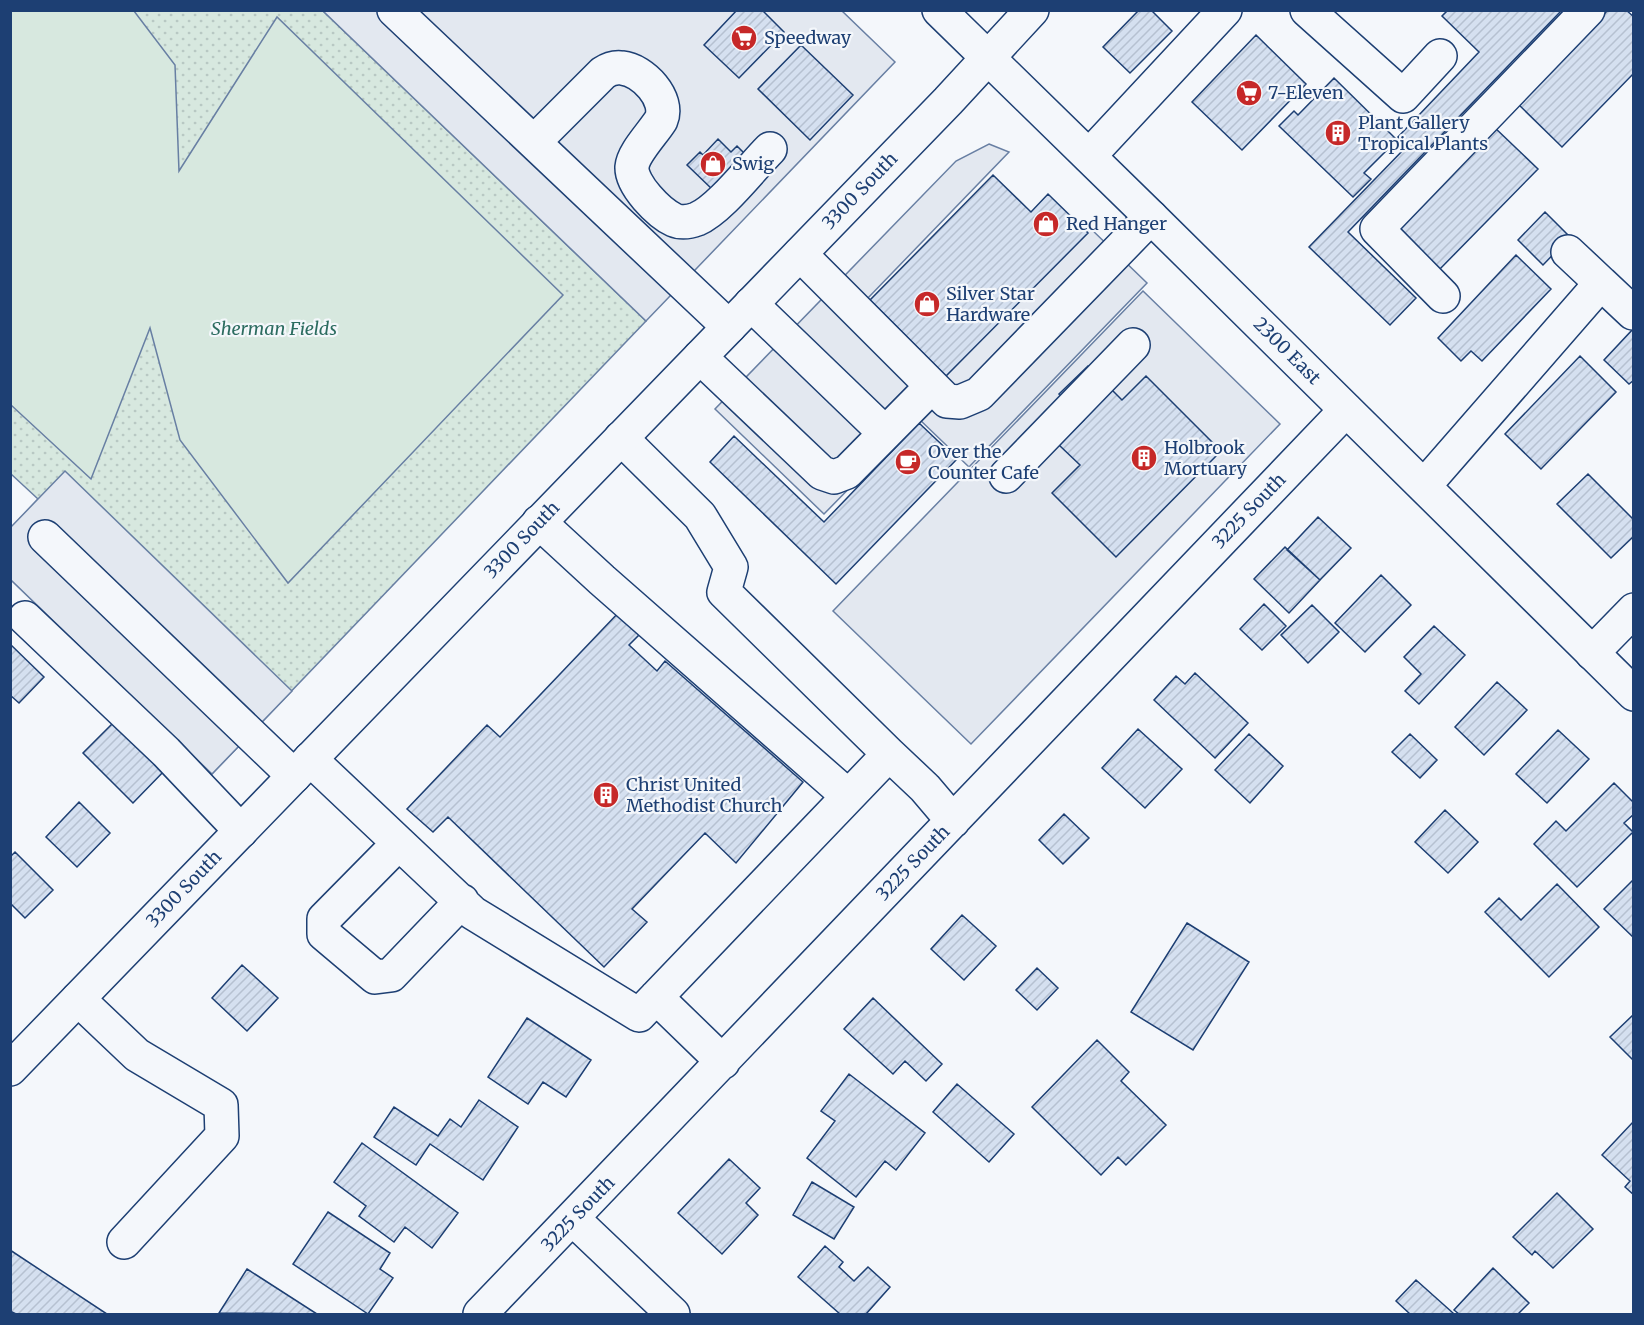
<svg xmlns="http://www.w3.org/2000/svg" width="1644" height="1325" font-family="Merriweather,serif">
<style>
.grass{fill:url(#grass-dots);stroke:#687fa3;stroke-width:1.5}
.garden{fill:#d7e8df;stroke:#687fa3;stroke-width:1.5}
.parking{fill:#e3e8f0;stroke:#687fa3;stroke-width:1.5}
.building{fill:url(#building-hatch);stroke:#1d3f73;stroke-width:1.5}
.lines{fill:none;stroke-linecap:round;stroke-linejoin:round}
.minor-casing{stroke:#1d3f73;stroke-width:36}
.major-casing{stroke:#1d3f73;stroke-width:36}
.minor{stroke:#f4f7fb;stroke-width:33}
.major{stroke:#f4f7fb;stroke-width:33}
.labels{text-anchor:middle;stroke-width:4.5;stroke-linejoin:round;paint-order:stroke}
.poi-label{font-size:18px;fill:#1d3f73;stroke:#f4f7fb;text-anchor:start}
.street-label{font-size:18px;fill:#1d3f73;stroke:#f4f7fb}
.park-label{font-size:18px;font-style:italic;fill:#2c6c60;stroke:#f4f7fb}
</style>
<defs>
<pattern id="grass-dots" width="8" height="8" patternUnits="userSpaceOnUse" patternTransform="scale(1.5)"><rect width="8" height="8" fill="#d7e8df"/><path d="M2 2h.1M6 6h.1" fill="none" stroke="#b8c8c3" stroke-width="1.8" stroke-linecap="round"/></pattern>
<pattern id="building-hatch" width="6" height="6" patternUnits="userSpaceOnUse" patternTransform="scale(1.5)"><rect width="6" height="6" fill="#d5e0f0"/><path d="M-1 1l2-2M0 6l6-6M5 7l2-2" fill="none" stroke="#b6c1d1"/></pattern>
</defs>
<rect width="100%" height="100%" fill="#f4f7fb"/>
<!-- grass -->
<path class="grass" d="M 11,11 L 323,11 L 646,321 L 212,774 L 11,580 L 11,528 L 38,499 L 11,474 Z"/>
<!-- garden -->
<path class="garden" d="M 10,11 L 134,11 L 175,65 L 179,171 L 277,17 L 563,295 L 288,583 L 180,440 L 150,328 L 91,479 L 11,405 Z"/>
<!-- parking -->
<path class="parking" d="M 323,11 L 842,11 L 895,62 L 646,321 Z
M 989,144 L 1009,152 L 867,299 L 946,376 L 1090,228 L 1147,283 L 969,467 L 918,418 L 824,514 L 715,409 L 956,161 Z
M 1143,291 L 1280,424 L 971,744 L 833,611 Z
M 65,471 L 292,691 L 212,774 L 11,580 L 10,528 Z"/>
<!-- building -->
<path class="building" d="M 737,10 L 762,10 L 784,32 L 739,78 L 704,45 Z
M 1139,10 L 1151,10 L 1172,31 L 1130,73 L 1103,47 Z
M 1448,10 L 1562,10 L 1348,232 L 1416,298 L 1390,325 L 1309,247 L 1407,146 L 1398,137 L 1479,52 L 1442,16 Z
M 1608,10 L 1626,10 L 1634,17 L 1634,73 L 1562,147 L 1517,103 Z
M 1256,35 L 1306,84 L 1242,150 L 1192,102 Z
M 801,45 L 853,95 L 810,140 L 758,89 Z
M 1334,78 L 1397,140 L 1364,173 L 1371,179 L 1353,197 L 1279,126 L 1294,111 L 1298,115 Z
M 1493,126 L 1538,169 L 1438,271 L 1394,228 Z
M 718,139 L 731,152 L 737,146 L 748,157 L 713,190 L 687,165 L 700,152 L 703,155 Z
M 993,175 L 1031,212 L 1048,194 L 1088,233 L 946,376 L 870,300 Z
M 1545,212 L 1570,237 L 1543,265 L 1518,240 Z
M 1516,255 L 1551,289 L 1482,361 L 1471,351 L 1461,361 L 1438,338 Z
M 1634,328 L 1634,380 L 1629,384 L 1604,360 Z
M 1580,356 L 1616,392 L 1541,469 L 1505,434 Z
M 1088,366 L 1122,400 L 1146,376 L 1221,451 L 1116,557 L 1052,493 L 1080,465 L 1059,445 L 1084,420 L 1059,394 Z
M 919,423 L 957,459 L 836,584 L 710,462 L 734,436 L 824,522 Z
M 1588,474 L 1634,520 L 1634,536 L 1611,558 L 1557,504 Z
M 1318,517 L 1351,548 L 1320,580 L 1287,550 Z
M 1285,547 L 1320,580 L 1289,613 L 1254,579 Z
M 1381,575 L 1411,605 L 1365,652 L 1335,623 Z
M 1264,604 L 1286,626 L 1262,650 L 1240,629 Z
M 1312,605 L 1339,632 L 1308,663 L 1281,635 Z
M 620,611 L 642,632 L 629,645 L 657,671 L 665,661 L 803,782 L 736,863 L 705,833 L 632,909 L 647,922 L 604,967 L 448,817 L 433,832 L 407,809 L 487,725 L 500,737 Z
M 1434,626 L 1465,655 L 1419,704 L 1405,691 L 1421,674 L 1404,657 Z
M 10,644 L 44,677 L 19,703 L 10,695 Z
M 1195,673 L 1248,723 L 1215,758 L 1154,700 L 1176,676 L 1185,684 Z
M 1497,682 L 1527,710 L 1484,755 L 1455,727 Z
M 116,720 L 166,769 L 133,803 L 83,753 Z
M 1138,729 L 1182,769 L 1145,808 L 1102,768 Z
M 1558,730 L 1589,759 L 1547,803 L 1516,774 Z
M 1249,734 L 1283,766 L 1250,803 L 1215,770 Z
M 1410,734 L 1437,760 L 1420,778 L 1392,752 Z
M 1614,783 L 1634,803 L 1634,814 L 1624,823 L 1633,832 L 1577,887 L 1534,844 L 1556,821 L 1566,831 Z
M 79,802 L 110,833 L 77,867 L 46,837 Z
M 1445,810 L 1478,842 L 1448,873 L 1415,842 Z
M 1064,814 L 1089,838 L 1063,864 L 1039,840 Z
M 15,852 L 53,890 L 25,918 L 10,903 L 10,857 Z
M 1634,879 L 1634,938 L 1604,909 Z
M 1557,884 L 1599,927 L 1549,977 L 1485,912 L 1499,898 L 1521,920 Z
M 962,915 L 996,946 L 964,980 L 931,949 Z
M 1187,923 L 1249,962 L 1193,1050 L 1131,1012 Z
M 242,965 L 278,998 L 247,1031 L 212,998 Z
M 1037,968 L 1058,988 L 1037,1010 L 1016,990 Z
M 873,998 L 942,1064 L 926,1081 L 905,1061 L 893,1074 L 844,1029 Z
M 1633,1015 L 1634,1015 L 1634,1061 L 1610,1037 Z
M 527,1018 L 591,1060 L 566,1097 L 543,1082 L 528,1104 L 488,1077 Z
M 1097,1040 L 1129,1072 L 1121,1081 L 1166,1125 L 1126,1165 L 1118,1157 L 1101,1175 L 1032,1107 Z
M 849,1074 L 925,1133 L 896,1170 L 885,1161 L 856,1197 L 807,1158 L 835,1121 L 821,1111 Z
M 957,1084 L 1014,1134 L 989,1162 L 933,1112 Z
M 479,1100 L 518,1127 L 483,1180 L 430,1144 L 416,1165 L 374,1137 L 394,1107 L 438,1136 L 450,1119 L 461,1127 Z
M 1633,1122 L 1634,1123 L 1634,1195 L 1625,1187 L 1630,1181 L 1602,1155 Z
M 362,1143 L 458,1213 L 432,1248 L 405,1227 L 394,1242 L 359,1216 L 366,1206 L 334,1182 Z
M 729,1159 L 760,1188 L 746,1203 L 758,1215 L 722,1254 L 678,1213 Z
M 812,1182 L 854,1207 L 834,1239 L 793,1215 Z
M 1557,1193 L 1593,1229 L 1553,1268 L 1535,1251 L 1532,1255 L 1513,1237 Z
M 328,1212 L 390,1253 L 380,1269 L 393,1278 L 368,1314 L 293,1264 Z
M 825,1246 L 843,1262 L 839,1267 L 854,1281 L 868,1267 L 890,1287 L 866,1314 L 840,1314 L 798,1277 Z
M 10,1250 L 107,1314 L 16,1314 L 10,1311 Z
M 1493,1268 L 1529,1303 L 1518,1314 L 1459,1314 L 1454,1310 Z
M 247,1269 L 317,1314 L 219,1313 Z
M 1416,1280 L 1453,1313 L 1451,1314 L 1410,1314 L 1396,1301 Z"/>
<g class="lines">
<defs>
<path id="minor" d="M 394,10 L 729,327
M 1307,10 L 1403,96 L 1440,56
M 534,142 L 603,73 C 609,69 615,67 622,68 C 643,70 670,99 661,120 C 653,133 633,153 632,167 C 631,185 659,213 674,220 C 681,223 689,222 697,219 C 720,209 751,168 770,149
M 1089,156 L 1225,10
M 1568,252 L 1601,283
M 800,254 L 947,401 L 960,402 L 979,394 L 1151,217
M 1443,296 L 1377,229 L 1588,10
M 751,304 L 885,433
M 700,357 L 822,473 L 834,477 L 847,472 L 932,386
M 621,438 L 700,516 L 731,567 L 724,592 L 889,754
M 1006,476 L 1133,345
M 1424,486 L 1601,283 L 1633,313
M 539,522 L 602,580 L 848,796
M 45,537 L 294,776
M 25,618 L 166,752 L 241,831
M 1592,653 L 1634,610
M 310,759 L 473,913 L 639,1015 L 889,754 L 925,788 L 953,821
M 399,843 L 324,919 L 324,934 L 375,977 L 391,975 L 462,901
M 656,997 L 723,1062
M 78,999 L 137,1055 L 221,1105 L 222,1136 L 124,1242
M 573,1219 L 673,1314
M 480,1314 L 1346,410"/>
<path id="major" d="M 939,10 L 1151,217 L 1634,694
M 10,1069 L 948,101 L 1032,10"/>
</defs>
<!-- minor casing -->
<use href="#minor" class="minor-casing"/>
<!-- major casing -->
<use href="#major" class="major-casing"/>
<!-- minor -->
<use href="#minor" class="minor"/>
<!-- major -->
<use href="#major" class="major"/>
</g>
<!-- icons -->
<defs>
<symbol id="supermarket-disc" viewBox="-11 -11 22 22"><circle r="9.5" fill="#c62828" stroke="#f4f7fb"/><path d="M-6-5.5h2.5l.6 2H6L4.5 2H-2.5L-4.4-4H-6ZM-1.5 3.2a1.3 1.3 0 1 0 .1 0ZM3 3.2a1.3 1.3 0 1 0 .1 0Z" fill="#fff"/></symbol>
<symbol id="building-disc" viewBox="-11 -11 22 22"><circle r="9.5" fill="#c62828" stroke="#f4f7fb"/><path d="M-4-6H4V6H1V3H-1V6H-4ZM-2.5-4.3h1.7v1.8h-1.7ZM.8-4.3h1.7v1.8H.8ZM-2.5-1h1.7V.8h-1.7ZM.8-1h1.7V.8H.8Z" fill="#fff"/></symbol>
<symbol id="shop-disc" viewBox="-11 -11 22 22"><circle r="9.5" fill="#c62828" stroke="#f4f7fb"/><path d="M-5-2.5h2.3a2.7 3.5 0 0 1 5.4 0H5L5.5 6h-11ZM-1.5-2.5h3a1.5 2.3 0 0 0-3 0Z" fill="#fff"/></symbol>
<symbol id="cafe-disc" viewBox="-11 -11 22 22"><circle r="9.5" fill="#c62828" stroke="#f4f7fb"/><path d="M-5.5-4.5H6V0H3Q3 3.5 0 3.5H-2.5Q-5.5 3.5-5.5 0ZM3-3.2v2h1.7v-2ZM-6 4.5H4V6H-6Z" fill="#fff"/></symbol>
</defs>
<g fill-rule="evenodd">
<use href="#supermarket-disc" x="729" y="23" width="30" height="30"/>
<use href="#supermarket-disc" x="1234" y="78" width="30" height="30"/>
<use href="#building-disc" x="1323" y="118" width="30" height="30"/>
<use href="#shop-disc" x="698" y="149" width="30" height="30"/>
<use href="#shop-disc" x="1031" y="209" width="30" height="30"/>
<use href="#shop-disc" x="912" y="289" width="30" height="30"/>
<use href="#building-disc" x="1129" y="443" width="30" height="30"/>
<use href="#cafe-disc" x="893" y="447" width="30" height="30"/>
<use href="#building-disc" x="591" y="780" width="30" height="30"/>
</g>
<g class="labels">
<!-- poi labels -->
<g class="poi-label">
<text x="764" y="44">Speedway</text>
<text x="1268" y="99">7-Eleven</text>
<text x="1358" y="129">Plant Gallery<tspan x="1358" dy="21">Tropical Plants</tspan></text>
<text x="732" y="170">Swig</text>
<text x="1066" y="230">Red Hanger</text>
<text x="946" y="300">Silver Star<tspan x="946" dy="21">Hardware</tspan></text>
<text x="1164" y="454">Holbrook<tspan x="1164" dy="21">Mortuary</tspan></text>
<text x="928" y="458">Over the<tspan x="928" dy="21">Counter Cafe</tspan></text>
<text x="626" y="791">Christ United<tspan x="626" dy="21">Methodist Church</tspan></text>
</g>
<!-- street labels -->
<g class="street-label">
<text transform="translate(860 191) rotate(-46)" y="6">3300 South</text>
<text transform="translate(1287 351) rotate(45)" y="6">2300 East</text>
<text transform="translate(1249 511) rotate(-46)" y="6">3225 South</text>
<text transform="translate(522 540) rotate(-46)" y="6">3300 South</text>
<text transform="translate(913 863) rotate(-46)" y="6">3225 South</text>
<text transform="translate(184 889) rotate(-46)" y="6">3300 South</text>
<text transform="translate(578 1214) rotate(-46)" y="6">3225 South</text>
</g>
<!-- park labels -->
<g class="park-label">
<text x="274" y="335">Sherman Fields</text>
</g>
</g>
<!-- border -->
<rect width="1644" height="1325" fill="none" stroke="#1d3f73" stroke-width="24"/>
</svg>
